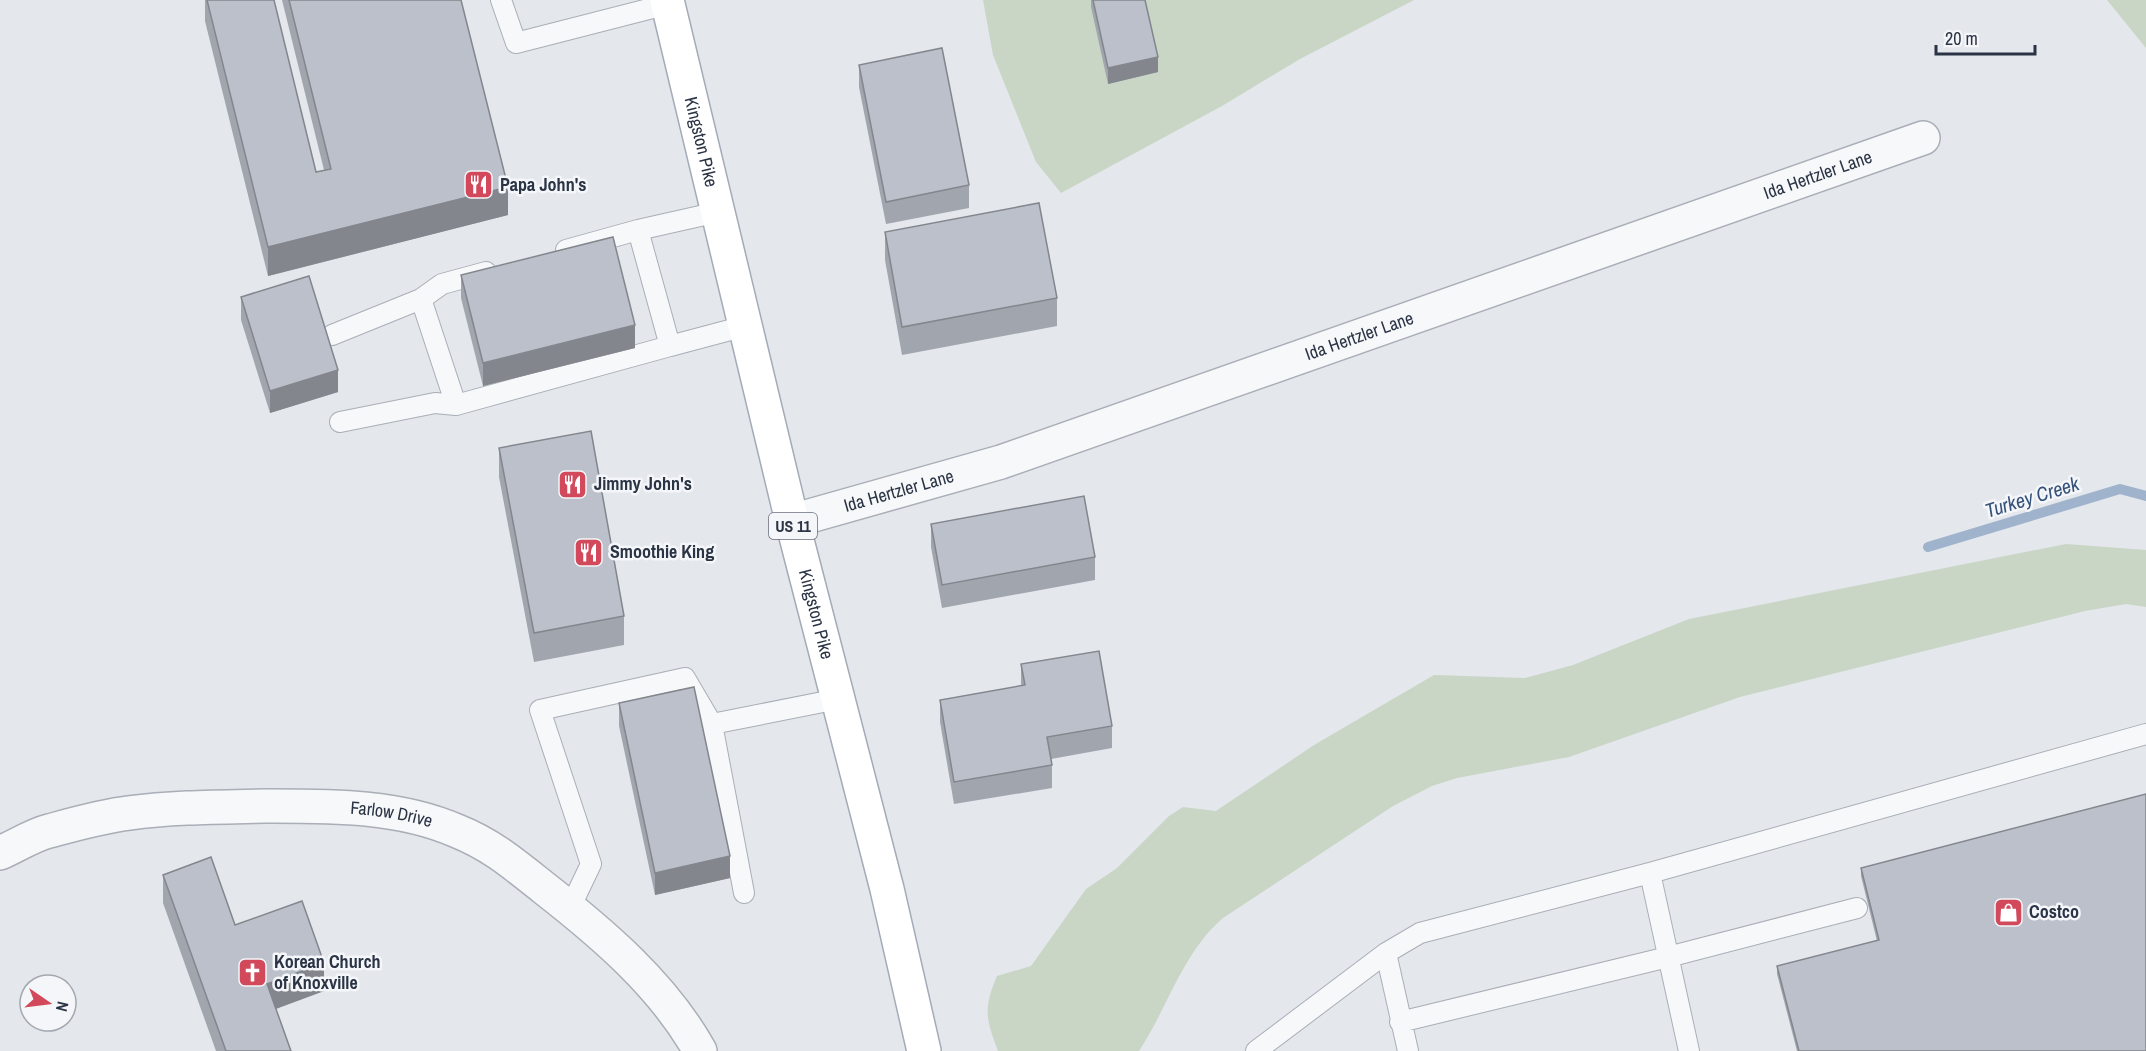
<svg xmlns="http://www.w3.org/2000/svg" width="2146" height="1051" font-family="'Archivo Narrow',sans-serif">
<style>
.green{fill:#c9d6c5}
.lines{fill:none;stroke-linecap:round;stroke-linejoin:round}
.stream{stroke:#9fb4cc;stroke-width:10}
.lane-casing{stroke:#a9aeb7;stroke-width:22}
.street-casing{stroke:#a9aeb7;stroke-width:36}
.primary-casing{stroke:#a3abb8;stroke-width:36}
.lane{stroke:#f7f8fa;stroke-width:20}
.street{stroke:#f7f8fa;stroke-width:33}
.primary{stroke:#fff;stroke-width:33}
.wall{fill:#a1a5ae}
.shaded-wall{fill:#83868d}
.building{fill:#bbc0ca;stroke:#83868d;stroke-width:1.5}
.labels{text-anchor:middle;stroke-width:5;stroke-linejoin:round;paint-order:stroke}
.shield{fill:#f4f6f9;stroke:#676e7b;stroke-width:1.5}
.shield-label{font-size:16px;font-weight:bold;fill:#2b3445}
.street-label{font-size:18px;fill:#2b3445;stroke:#f4f6f9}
.poi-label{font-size:18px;font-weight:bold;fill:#2b3445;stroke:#f4f6f9;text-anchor:start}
.water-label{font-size:20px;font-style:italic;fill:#34527a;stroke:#f4f6f9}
</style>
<rect width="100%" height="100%" fill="#e4e7ec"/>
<!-- green -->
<path class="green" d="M 983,0 L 1414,0 L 1300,59 L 1222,106 L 1061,193 L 1036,162 L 993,55 Z
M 2107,0 L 2146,0 L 2146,48 Z
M 2066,544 L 2146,550 L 2146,607 L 2126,604 L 2085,611 L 1740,697 L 1569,757 L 1457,778 L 1432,786 L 1393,806 L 1223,918 C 1183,952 1168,1007 1139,1051 L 998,1051 C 986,1019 983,1009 997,976 L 1031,966 L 1086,889 L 1117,868 L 1169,816 L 1183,807 L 1216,811 L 1314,745 L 1434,675 L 1525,678 L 1573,665 L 1689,619 Z"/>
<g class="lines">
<!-- stream -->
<path class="stream" d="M 1928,547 L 2120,489 L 2146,496"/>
<defs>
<path id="lane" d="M 501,0 L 516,43 L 668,4
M 566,250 L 638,230 L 718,212
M 421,299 L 456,405 L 670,346 L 638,230
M 332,335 L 421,299 L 442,284 L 486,272
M 670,346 L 745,326
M 340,422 L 435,403 L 456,405
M 1650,873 L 1689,1051
M 744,893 L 712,724 L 838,699
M 570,908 L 591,864 L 540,710 L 685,678 L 712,724
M 1386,953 L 1420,933 L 1650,873 L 2146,734
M 1400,1022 L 1668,957 L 1857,908
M 1256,1051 L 1386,953 L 1408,1051"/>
<g id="street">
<path id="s1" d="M 792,521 L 1001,462 L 1923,138"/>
<path id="s2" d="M 0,853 C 16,846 33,835 49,831 C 75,824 103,816 129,813 C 174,807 220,807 265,806 C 329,806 398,805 457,831 C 492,845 515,865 544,888 C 603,934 663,985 700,1051"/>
</g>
<g id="primary">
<path id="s3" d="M 667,0 L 792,521 L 887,889 L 924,1051"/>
</g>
</defs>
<!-- lane casing -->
<use href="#lane" class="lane-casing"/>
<!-- street casing -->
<use href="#street" class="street-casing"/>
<!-- primary casing -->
<use href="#primary" class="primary-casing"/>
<!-- lane -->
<use href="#lane" class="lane"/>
<!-- street -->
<use href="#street" class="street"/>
<!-- primary -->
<use href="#primary" class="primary"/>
</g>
<!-- wall -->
<path class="wall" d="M 205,0 L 274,0 L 316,172 L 324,170 L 282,0 L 461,0 L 508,215 L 268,276 L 205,21 Z
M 1091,0 L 1145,0 L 1158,72 L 1108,84 L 1091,7 Z
M 859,65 L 969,185 L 969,208 L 886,224 L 859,87 Z
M 885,232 L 1057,298 L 1057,326 L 902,355 L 885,260 Z
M 461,275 L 635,348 L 483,386 L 461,298 Z
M 241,297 L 338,392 L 270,413 L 241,320 Z
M 499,448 L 624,616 L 624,645 L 534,662 L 499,477 Z
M 931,524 L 1095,557 L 1095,580 L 942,608 L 931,547 Z
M 1021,664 L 1112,726 L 1112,748 L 1051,759 L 1052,765 L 1052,788 L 954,804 L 940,722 L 940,700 L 1021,686 Z
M 619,703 L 730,878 L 655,895 L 619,726 Z
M 1861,868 L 2146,1051 L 1797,1051 L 1777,974 L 1777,966 L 1877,941 L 1861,876 Z
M 163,875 L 235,925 L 324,991 L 276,1009 L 291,1051 L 216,1051 L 163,903 Z"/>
<!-- shaded-wall -->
<path class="shaded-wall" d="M 1158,57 L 1158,72 L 1108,84 L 1108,68 Z
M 508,187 L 508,215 L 268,276 L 268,247 Z
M 635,325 L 635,348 L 483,386 L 483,363 Z
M 338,370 L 338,392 L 270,413 L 270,391 Z
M 730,856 L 730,878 L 655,895 L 655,873 Z
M 324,963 L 324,991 L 267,1012 L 267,984 Z"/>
<!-- building -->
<path class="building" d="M 207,0 L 274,0 L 316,172 L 331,169 L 289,0 L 461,0 L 508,187 L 268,247 Z
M 1093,0 L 1145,0 L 1158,57 L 1108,68 Z
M 942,48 L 969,185 L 886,202 L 859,65 Z
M 1039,203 L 1057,298 L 902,327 L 885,232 Z
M 613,237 L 635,325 L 483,363 L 461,275 Z
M 309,276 L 338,370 L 270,391 L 241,297 Z
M 591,431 L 624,616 L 534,633 L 499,448 Z
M 1084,496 L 1095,557 L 942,585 L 931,524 Z
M 1099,651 L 1112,726 L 1047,737 L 1052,765 L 954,782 L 940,700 L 1025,685 L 1021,664 Z
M 694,687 L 730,856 L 655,873 L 619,703 Z
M 2146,794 L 2146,1051 L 1799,1051 L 1777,966 L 1879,940 L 1861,868 Z
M 211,857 L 235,925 L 302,901 L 324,963 L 267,984 L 291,1051 L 226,1051 L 163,875 Z"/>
<!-- icons -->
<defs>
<symbol id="restaurant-square" viewBox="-11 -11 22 22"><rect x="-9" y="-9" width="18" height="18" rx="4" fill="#d1495b" stroke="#f4f6f9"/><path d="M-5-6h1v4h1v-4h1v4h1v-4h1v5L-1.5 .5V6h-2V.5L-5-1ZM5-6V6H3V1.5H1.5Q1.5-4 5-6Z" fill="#fff"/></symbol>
<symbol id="shop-square" viewBox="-11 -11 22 22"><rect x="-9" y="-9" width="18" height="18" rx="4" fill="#d1495b" stroke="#f4f6f9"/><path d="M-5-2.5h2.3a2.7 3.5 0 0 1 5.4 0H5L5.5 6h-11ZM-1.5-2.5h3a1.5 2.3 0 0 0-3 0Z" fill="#fff"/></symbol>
<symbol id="church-square" viewBox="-11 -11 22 22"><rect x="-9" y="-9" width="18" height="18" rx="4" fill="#d1495b" stroke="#f4f6f9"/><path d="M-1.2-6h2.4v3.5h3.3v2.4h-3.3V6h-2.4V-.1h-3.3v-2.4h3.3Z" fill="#fff"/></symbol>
</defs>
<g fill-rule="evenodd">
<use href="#restaurant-square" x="462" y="168" width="33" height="33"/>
<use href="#restaurant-square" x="556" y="468" width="33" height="33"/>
<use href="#restaurant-square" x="572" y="536" width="33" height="33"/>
<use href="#shop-square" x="1992" y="896" width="33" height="33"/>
<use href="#church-square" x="236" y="956" width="33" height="33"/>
</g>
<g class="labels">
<!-- shield labels -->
<rect class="shield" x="769" y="513" width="48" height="26" rx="4.5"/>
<g class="shield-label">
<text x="793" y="532">US 11</text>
</g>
<!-- street labels -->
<g class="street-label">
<text dy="6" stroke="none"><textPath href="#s3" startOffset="146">Kingston Pike</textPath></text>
<text dy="6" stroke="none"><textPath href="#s1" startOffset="1083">Ida Hertzler Lane</textPath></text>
<text dy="6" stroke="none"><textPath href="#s1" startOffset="597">Ida Hertzler Lane</textPath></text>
<text dy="6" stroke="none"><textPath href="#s1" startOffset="111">Ida Hertzler Lane</textPath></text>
<text dy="6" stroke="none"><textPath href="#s3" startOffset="632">Kingston Pike</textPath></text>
<text dy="6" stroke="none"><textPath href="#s2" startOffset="399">Farlow Drive</textPath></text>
</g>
<!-- poi labels -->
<g class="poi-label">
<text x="500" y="191">Papa John's</text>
<text x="594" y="490">Jimmy John's</text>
<text x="610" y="558">Smoothie King</text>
<text x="2029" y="918">Costco</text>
<text x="274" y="968">Korean Church<tspan x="274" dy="21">of Knoxville</tspan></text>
</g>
<!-- water labels -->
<g class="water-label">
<text transform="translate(2032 497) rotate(-17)" y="7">Turkey Creek</text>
</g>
</g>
<!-- north arrow -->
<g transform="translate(48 1003) rotate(104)"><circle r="28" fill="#f4f6f9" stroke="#a4a8b1" stroke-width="1.5"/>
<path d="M0-4.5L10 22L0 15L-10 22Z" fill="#d1495b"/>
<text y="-9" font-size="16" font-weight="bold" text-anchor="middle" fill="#2b3445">N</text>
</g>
<!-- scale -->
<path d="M1936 45v9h99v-9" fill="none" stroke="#2b3445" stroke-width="3"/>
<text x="1945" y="45" font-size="18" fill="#2b3445" stroke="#f4f6f9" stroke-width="4.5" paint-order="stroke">20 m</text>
</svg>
